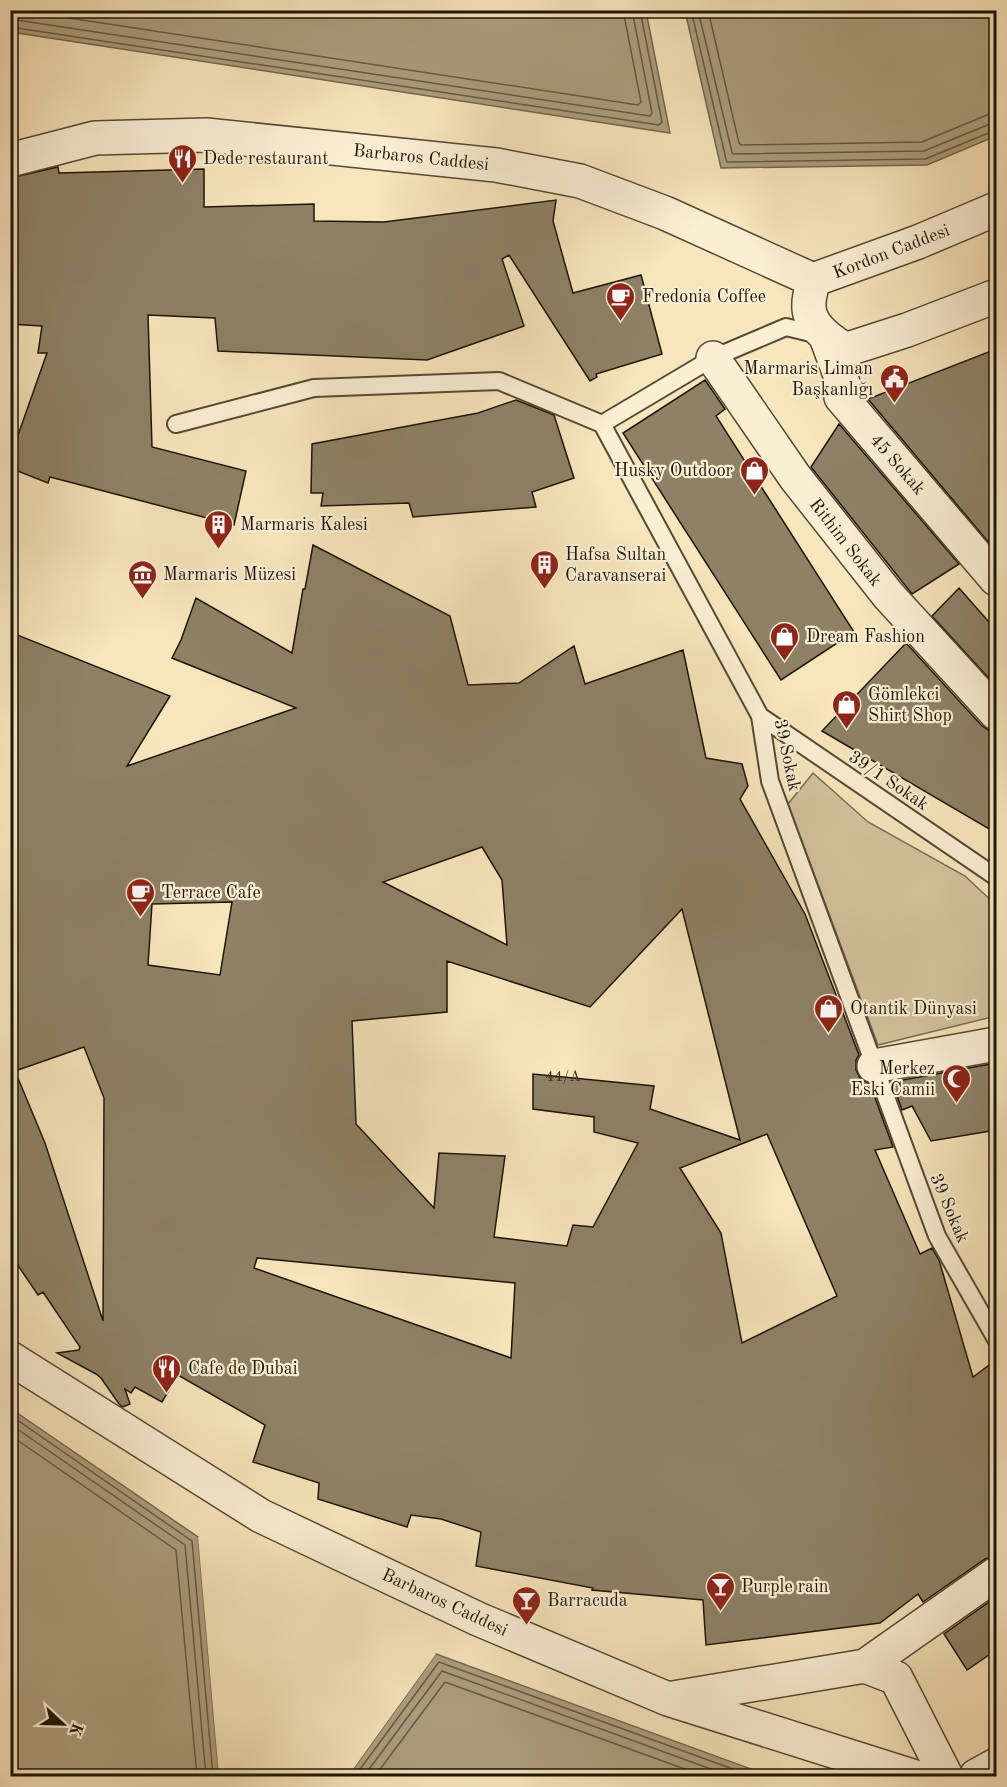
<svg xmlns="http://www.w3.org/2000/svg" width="1007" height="1787" font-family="'Old Standard TT',serif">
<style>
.green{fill:#d2c29d;stroke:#786c53;stroke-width:1.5}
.water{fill:#ad9e7e;stroke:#73674f;stroke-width:1.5}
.pier{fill:#f7e5bb}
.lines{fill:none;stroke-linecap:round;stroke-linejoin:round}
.shore{stroke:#655a44;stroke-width:1.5}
.building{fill:#8e8166;stroke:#1d1509;stroke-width:1.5;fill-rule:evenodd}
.lane-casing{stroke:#544936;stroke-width:20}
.street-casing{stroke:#544936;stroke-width:36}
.lane{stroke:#faeed3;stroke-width:16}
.street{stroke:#faeed3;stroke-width:33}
.labels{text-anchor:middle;stroke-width:4.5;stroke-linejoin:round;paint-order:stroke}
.number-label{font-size:15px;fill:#393020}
.street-label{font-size:18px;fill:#1d1509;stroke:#faeed3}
.poi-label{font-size:18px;fill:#1d1509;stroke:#faeed3;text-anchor:start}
</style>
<rect width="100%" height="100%" fill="#f7e5bb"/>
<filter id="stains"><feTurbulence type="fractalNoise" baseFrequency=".00333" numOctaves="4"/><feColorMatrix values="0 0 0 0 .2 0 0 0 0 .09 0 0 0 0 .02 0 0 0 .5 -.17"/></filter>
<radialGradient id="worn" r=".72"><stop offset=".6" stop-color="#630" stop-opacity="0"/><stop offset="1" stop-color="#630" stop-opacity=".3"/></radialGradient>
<!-- green -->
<path class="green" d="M 813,773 L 868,822 L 965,876 L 996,905 L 996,1016 L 878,1045 L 788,804 Z"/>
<!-- water -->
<path class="water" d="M 10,11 L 646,11 L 670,133 L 11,32 Z
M 685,11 L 996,11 L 996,136 L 927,165 L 721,168 Z
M 10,1408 L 198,1537 L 219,1776 L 11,1776 Z
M 436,1654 L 770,1776 L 348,1776 Z"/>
<!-- pier -->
<path class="pier" d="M 198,1537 L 201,1539 L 222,1776 L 219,1776 Z
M 433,1653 L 436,1654 L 348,1776 L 345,1776 Z"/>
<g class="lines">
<!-- shore -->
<path class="shore" d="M 17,10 L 638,105 L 641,102 L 623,10
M 691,10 L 726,159 L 727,162 L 925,159 L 996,130
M 698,10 L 732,152 L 733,154 L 924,151 L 990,124 L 996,123
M 708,10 L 739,143 L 741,145 L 922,142 L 987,115 L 996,114
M 10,19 L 650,116 L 652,113 L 632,10
M 10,27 L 659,125 L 662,122 L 640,10
M 10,1415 L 192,1541 L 213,1776
M 10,1424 L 185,1545 L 206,1776
M 10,1435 L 176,1550 L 197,1776
M 355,1776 L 439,1662 L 752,1776
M 364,1776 L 442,1671 L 730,1776
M 375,1776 L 445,1682 L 704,1776"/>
</g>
<!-- building -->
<path class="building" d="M 58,167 L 59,173 L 204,169 L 204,207 L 314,204 L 314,221 L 384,222 L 556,200 L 553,221 L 573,293 L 641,275 L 662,354 L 596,374 L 597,377 L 590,381 L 509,255 L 502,259 L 524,326 L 427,360 L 218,351 L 215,318 L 148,315 L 152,447 L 246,471 L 234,525 L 50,477 L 48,483 L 10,468 L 10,458 L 47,353 L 38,353 L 42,326 L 10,324 L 10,178 Z
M 996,349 L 996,551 L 868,399 Z
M 705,380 L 725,409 L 716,416 L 854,632 L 781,680 L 623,433 Z
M 516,400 L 554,415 L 574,478 L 532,492 L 536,507 L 413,517 L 409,503 L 321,506 L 323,493 L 311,493 L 312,444 L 478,413 Z
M 839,424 L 959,564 L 912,594 L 811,467 Z
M 313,545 L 450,616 L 468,685 L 519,683 L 574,646 L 585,684 L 683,650 L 706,758 L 742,764 L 748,786 L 740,799 L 805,914 L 859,1055 L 856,1060 L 856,1070 L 860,1078 L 870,1084 L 893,1147 L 875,1150 L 920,1254 L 932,1248 L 939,1260 L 973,1377 L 996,1360 L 996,1556 L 985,1559 L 923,1602 L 918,1594 L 880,1623 L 706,1645 L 703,1600 L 592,1590 L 593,1588 L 476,1566 L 481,1532 L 441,1519 L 411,1515 L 407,1527 L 318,1499 L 319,1483 L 253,1462 L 265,1425 L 178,1375 L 162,1402 L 135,1387 L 131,1393 L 125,1389 L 130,1404 L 123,1407 L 119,1404 L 101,1378 L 96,1374 L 57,1353 L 79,1350 L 80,1347 L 43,1292 L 38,1295 L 17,1264 L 10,1243 L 10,632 L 170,696 L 127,766 L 296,708 L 172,658 L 181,640 L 196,598 L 292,653 L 303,589 L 305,589 ZM 482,847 L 502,880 L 507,945 L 383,882 ZM 232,902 L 220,975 L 148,965 L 152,904 ZM 682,909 L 740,1140 L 650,1109 L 654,1086 L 533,1074 L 533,1109 L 594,1117 L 594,1132 L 638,1143 L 593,1227 L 573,1225 L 567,1246 L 494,1237 L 505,1156 L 439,1153 L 434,1208 L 356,1124 L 352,1021 L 447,1012 L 447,961 L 590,1007 ZM 84,1047 L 104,1098 L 103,1321 L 45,1143 L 15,1071 ZM 767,1134 L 837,1296 L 742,1343 L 721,1233 L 680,1168 ZM 257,1258 L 515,1283 L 511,1358 L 254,1268 Z
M 959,588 L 996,630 L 996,686 L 932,616 Z
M 906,643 L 982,726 L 990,731 L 996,731 L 996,833 L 822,731 Z
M 996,1063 L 996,1130 L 931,1141 L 912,1106 L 902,1110 L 892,1082 Z
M 996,1597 L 996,1650 L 967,1670 L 944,1634 Z"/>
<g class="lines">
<defs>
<path id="lane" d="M 176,424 L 314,388 L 499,381 L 602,424
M 602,424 L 760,716 L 770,781 L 937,1236 L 996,1339
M 602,424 L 713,358 L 786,327 L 819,335
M 760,716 L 996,877"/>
<path id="street" d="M 10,160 L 95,138 L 206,135 L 496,165 L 580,181 L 665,213 L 813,280
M 813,280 C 812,288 809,296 809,303 C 807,325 829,339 845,350 L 907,330 L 996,296
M 813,280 L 918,242 L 996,209
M 826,337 L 843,383 L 841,397 L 996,579
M 713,358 L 795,477 L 888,595 L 996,713
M 874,1066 L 996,1044
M 10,1358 L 261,1516 L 478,1619 L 668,1699 L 912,1776
M 865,1666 L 896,1678 L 946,1776
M 673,1698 L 865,1666 L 996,1574
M 976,1776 L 996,1765"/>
</defs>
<!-- lane casing -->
<use href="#lane" class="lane-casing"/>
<!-- street casing -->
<use href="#street" class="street-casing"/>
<!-- lane -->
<use href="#lane" class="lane"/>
<!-- street -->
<use href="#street" class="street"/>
</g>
<!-- icons -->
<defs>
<symbol id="restaurant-pin" viewBox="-11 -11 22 30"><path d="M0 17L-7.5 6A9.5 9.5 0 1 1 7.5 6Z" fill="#8f2418" stroke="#faeed3"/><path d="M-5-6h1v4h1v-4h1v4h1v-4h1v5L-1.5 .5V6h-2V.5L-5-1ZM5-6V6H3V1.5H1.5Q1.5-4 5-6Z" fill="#fff"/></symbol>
<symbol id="cafe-pin" viewBox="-11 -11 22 30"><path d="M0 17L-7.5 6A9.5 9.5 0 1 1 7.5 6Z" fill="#8f2418" stroke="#faeed3"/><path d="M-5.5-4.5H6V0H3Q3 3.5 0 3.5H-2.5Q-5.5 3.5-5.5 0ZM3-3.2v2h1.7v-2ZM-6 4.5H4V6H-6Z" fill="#fff"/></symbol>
<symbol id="civic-pin" viewBox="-11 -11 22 30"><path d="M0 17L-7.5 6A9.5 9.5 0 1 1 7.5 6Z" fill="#8f2418" stroke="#faeed3"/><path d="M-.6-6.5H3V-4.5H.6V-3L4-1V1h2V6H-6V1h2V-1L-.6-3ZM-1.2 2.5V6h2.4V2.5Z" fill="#fff"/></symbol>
<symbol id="shop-pin" viewBox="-11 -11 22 30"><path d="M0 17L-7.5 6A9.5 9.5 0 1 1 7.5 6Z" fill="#8f2418" stroke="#faeed3"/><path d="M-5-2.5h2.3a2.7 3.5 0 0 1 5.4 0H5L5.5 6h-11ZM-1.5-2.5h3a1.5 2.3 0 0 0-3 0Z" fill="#fff"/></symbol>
<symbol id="building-pin" viewBox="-11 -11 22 30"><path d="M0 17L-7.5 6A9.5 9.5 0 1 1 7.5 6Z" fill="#8f2418" stroke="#faeed3"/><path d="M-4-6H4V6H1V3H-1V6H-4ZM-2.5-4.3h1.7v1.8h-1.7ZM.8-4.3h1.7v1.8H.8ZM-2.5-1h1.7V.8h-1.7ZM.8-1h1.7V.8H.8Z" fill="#fff"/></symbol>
<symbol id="museum-pin" viewBox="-11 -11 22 30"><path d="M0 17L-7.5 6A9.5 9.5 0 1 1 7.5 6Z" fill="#8f2418" stroke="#faeed3"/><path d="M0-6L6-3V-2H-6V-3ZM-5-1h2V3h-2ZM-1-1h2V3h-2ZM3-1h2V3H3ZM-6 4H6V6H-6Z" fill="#fff"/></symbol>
<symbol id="mosque-pin" viewBox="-11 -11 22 30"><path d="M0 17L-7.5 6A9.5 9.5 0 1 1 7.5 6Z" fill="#8f2418" stroke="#faeed3"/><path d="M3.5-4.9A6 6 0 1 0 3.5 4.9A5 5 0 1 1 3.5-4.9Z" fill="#fff"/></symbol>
<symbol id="bar-pin" viewBox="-11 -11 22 30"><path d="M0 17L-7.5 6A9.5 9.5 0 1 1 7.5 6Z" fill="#8f2418" stroke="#faeed3"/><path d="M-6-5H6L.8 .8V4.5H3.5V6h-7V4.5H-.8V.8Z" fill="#fff"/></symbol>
</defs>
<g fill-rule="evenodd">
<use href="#restaurant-pin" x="166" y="142" width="33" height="45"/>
<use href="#cafe-pin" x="604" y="280" width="33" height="45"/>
<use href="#civic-pin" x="878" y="362" width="33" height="45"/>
<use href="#shop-pin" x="738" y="454" width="33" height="45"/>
<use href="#building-pin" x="202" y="508" width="33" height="45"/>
<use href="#building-pin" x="528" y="548" width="33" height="45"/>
<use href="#museum-pin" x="126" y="558" width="33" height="45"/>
<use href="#shop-pin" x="768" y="620" width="33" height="45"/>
<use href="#shop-pin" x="830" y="688" width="33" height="45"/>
<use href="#cafe-pin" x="124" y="876" width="33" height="45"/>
<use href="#shop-pin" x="812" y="992" width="33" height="45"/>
<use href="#mosque-pin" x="940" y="1062" width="33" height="45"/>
<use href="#restaurant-pin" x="150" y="1352" width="33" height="45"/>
<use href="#bar-pin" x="704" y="1570" width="33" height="45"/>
<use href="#bar-pin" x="510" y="1584" width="33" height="45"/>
</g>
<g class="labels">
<!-- number labels -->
<g class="number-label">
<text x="563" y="1081">44/A</text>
</g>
<!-- street labels -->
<g class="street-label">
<text transform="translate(421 157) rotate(6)" y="6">Barbaros Caddesi</text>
<text transform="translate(891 251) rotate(-21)" y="6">Kordon Caddesi</text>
<text transform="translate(898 464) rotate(49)" y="6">45 Sokak</text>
<text transform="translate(846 542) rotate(52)" y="6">Rithim Sokak</text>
<text transform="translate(788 755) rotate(78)" y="6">39 Sokak</text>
<text transform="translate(889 780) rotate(34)" y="6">39/1 Sokak</text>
<text transform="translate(950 1208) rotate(67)" y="6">39 Sokak</text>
<text transform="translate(445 1602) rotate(25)" y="6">Barbaros Caddesi</text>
</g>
<!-- poi labels -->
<g class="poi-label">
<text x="203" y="164">Dede restaurant</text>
<text x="642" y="302">Fredonia Coffee</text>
<text x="873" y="374" text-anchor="end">Marmaris Liman<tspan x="873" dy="21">Başkanlığı</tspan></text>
<text x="733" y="476" text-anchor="end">Husky Outdoor</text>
<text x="240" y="530">Marmaris Kalesi</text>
<text x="565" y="560">Hafsa Sultan<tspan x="565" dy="21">Caravanserai</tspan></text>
<text x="163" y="580">Marmaris Müzesi</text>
<text x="806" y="642">Dream Fashion</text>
<text x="868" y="700">Gömlekci<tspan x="868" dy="21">Shirt Shop</tspan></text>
<text x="161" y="898">Terrace Cafe</text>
<text x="850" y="1014">Otantik Dünyasi</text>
<text x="935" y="1074" text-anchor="end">Merkez<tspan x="935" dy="21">Eski Camii</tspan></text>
<text x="188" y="1374">Cafe de Dubai</text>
<text x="741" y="1592">Purple rain</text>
<text x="547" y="1606">Barracuda</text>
</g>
</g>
<!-- margin -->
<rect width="1007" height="1787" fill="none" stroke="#f7e5bb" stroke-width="36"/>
<rect x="12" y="12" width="983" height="1763" fill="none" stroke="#1d1509" stroke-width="3"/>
<rect x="18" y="18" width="971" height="1751" fill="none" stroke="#1d1509" stroke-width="1.5"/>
<!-- north arrow -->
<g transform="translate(63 1724) rotate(112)" stroke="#faeed3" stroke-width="4.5" paint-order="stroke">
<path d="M0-4.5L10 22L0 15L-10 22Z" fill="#1d1509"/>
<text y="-9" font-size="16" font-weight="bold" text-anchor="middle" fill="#1d1509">K</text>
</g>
<rect width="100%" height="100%" filter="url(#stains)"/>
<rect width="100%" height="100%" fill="url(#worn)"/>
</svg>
